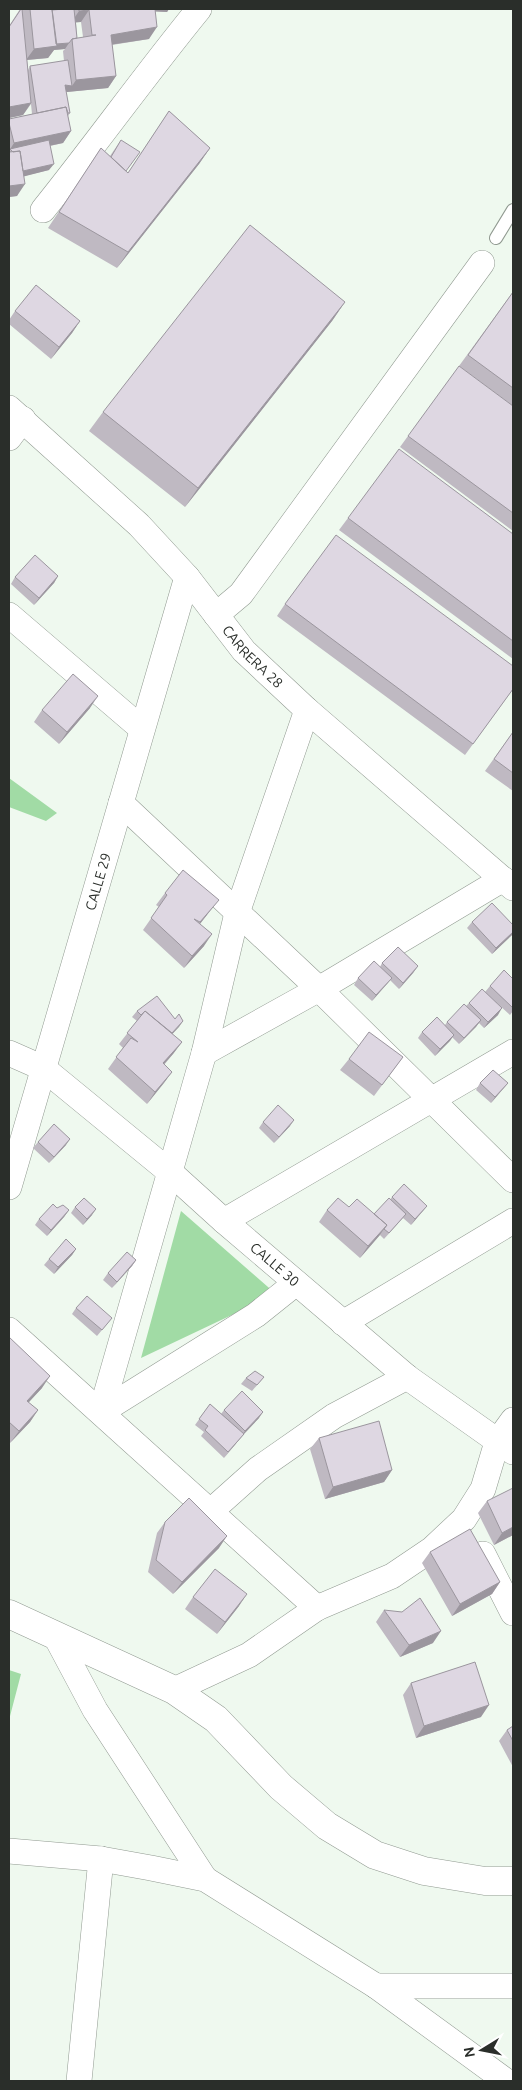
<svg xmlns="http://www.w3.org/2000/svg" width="522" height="2090" font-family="Ubuntu,sans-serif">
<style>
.green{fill:#a1dba5}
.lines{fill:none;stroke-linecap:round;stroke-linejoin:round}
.lane-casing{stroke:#919a91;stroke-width:14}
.street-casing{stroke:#919a91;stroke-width:26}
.secondary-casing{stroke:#919a91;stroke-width:29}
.lane{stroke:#fff;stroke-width:12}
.street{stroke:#fff;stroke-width:25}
.secondary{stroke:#fff;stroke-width:28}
.wall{fill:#bfb9c2;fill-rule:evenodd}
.shaded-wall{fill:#9b969e}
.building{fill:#ded7e2;stroke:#9b969e}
.labels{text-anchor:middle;stroke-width:5;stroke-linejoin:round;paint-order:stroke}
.street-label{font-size:14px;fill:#2a2e2a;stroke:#fff}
</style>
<rect width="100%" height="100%" fill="#eff9ef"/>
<!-- green -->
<path class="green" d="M 9,778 L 57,813 L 46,821 L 9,807 Z
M 181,1211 L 276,1294 L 141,1358 Z
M 9,1670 L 21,1674 L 9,1720 Z"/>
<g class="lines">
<defs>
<path id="lane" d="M 496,238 L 513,210"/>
<g id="street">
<path d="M 43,210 C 96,144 145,75 199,9"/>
<path id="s1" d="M 9,408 L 139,525 L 187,577 L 244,651 L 307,710 L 513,888"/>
<path d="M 9,438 L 23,419"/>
<path d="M 9,615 L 142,729"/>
<path d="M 216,615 L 241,594 L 482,263"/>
<path d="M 121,803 L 319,989 L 513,1180"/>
<path id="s2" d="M 9,1053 L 43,1068 L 171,1173 L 224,1221 L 407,1377 L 513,1452"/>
<path d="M 204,1053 L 319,989 L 503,879"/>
<path id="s3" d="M 9,1187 L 187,577"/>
<path d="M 224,1221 L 513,1052"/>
<path d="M 343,1323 L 513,1221"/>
<path d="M 9,1330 L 317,1608"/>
<path d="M 101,1412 L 204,1053 L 237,913 L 307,710"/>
<path d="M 101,1412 L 256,1315 L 296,1283"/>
<path d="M 211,1511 L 258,1469 L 334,1416 L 407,1377"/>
<path d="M 483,1554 L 513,1613"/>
<path d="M 55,1635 L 95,1710 L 205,1879"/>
<path d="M 174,1690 L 249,1655 L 317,1608 L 392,1576 L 432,1549 L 464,1519 L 483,1489 L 497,1442 L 513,1420"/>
<path d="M 9,1851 L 101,1859 L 151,1868 L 205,1879 L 376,1986 L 506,2081"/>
<path d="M 376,1986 L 513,1986"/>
<path d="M 79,2081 L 101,1859"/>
</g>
<path id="secondary" d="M 9,1614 L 174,1690 L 216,1719 L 281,1787 L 327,1826 L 375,1855 L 424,1871 L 485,1881 L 513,1881"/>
</defs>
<!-- lane casing -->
<use href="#lane" class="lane-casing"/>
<!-- street casing -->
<use href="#street" class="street-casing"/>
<!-- secondary casing -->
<use href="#secondary" class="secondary-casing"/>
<!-- lane -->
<use href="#lane" class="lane"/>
<!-- street -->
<use href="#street" class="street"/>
<!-- secondary -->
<use href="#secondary" class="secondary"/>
</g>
<!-- wall -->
<path class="wall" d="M 20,9 L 52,9 L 52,10 L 63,9 L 169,9 L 167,12 L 155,11 L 149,39 L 112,45 L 116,76 L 108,88 L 66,92 L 70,113 L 68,116 L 71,131 L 63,143 L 50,146 L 49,170 L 24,176 L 17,196 L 9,197 L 9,119 L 32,114 L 31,104 L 23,115 L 9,118 L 9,26 ZM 76,22 L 81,22 L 83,37 L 77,38 ZM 65,49 L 63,51 L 64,61 L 30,66 L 28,70 L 27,60 L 48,58 L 54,50 Z
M 169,111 L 210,148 L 199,164 L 117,268 L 48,228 L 101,148 L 110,156 L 121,140 L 126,172 L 128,173 Z
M 513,292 L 513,406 L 459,366 Z
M 345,302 L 332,321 L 185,507 L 89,431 L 103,412 Z
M 15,311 L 80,321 L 72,333 L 51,359 L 9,324 L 9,320 Z
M 513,406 L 513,531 L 400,447 L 408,436 Z
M 348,518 L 513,534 L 513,659 L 339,530 Z
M 58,576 L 54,583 L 34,605 L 11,584 L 15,577 Z
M 285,604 L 513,689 L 465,755 L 277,616 Z
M 90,708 L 59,744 L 34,722 L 42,710 Z
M 513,732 L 513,791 L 485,771 Z
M 165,893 L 210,911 L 200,924 L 204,946 L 184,968 L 143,930 L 159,907 L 156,905 Z
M 472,922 L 513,925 L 513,934 L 492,954 L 467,928 Z
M 382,963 L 418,966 L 413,973 L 399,989 L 390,980 L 372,1001 L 354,985 L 358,978 L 380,967 Z
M 513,979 L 513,1011 L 510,1015 L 497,1003 L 498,1015 L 484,1028 L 479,1023 L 459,1044 L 452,1037 L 435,1056 L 418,1038 L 422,1032 L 445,1025 L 447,1022 L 466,1006 L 469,1003 L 485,992 L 490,986 Z
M 137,1011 L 183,1021 L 172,1034 L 182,1042 L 173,1054 L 164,1065 L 172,1072 L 147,1104 L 108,1069 L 123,1048 L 119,1044 L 137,1021 L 132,1017 Z
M 403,1057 L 374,1096 L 340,1070 L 349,1059 Z
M 480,1083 L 508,1083 L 491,1103 L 476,1090 Z
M 263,1122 L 290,1126 L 274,1143 L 259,1128 Z
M 38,1142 L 66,1145 L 49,1163 L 33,1148 Z
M 392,1197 L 427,1206 L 422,1212 L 411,1225 L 403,1218 L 384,1239 L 380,1235 L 360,1258 L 319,1222 L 327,1210 L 349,1207 L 374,1214 L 390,1200 Z
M 75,1207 L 92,1215 L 83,1225 L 71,1213 Z
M 57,1208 L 69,1210 L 64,1217 L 47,1236 L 35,1225 L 39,1219 Z
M 76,1249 L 72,1255 L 54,1274 L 44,1265 L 49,1259 Z
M 136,1260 L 132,1266 L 112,1288 L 103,1280 L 108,1273 Z
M 76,1308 L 112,1318 L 97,1336 L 72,1314 Z
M 9,1337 L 42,1388 L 28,1402 L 38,1410 L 30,1422 L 10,1443 L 9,1441 Z
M 264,1377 L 252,1391 L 241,1384 L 246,1378 Z
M 210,1404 L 221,1414 L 224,1410 L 259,1418 L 243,1435 L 224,1458 L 201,1436 L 204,1432 L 195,1425 Z
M 319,1438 L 392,1470 L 384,1482 L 325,1499 L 310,1449 Z
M 487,1501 L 513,1535 L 494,1545 L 478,1513 Z
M 165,1522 L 219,1548 L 173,1594 L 148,1572 L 157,1533 Z
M 430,1552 L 500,1582 L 492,1594 L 452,1616 L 422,1563 Z
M 193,1597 L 239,1606 L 217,1634 L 185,1609 Z
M 384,1610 L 433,1643 L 400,1657 L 376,1622 Z
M 411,1683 L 481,1717 L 416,1738 L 403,1695 Z
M 513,1726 L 513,1767 L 499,1741 L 507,1730 Z"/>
<!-- shaded-wall -->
<path class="shaded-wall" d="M 117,9 L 169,9 L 167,12 L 116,10 Z
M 89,10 L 81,22 L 71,23 L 79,11 Z
M 157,27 L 149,39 L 102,46 L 111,35 Z
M 69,43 L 65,49 L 54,50 L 48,58 L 26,60 L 34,49 L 51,45 Z
M 116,76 L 108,88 L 67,92 L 61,92 L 65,85 L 72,86 L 76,80 Z
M 31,103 L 23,115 L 9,118 L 9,107 Z
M 71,131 L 63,143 L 14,153 L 10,149 L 9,151 L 14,143 Z
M 210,148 L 199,164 L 117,268 L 128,252 Z
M 54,164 L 49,170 L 14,179 L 19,172 Z
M 25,184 L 17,196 L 9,197 L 9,186 Z
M 345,302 L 332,321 L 185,507 L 198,488 Z
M 80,321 L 72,333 L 51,359 L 59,347 Z
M 58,576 L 54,583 L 34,605 L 39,598 Z
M 98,696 L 90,708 L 59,744 L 67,732 Z
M 219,900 L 210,911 L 192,934 L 200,922 Z
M 513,932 L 512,935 L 492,954 L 496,948 Z
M 212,934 L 204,946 L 184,968 L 192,956 Z
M 418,966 L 413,973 L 399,989 L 403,983 Z
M 392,978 L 387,984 L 372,1001 L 376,995 Z
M 502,1008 L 498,1015 L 484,1028 L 488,1022 Z
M 481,1020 L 476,1027 L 459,1044 L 464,1038 Z
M 183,1021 L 179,1027 L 162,1045 L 167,1039 Z
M 454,1035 L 450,1041 L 435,1056 L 440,1049 Z
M 182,1042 L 173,1054 L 154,1075 L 163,1063 Z
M 172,1072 L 164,1083 L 147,1104 L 155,1092 Z
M 508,1083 L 503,1089 L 491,1103 L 495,1097 Z
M 294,1120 L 290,1126 L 274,1143 L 279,1137 Z
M 70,1139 L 66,1145 L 49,1163 L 54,1157 Z
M 427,1206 L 422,1212 L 411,1225 L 415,1219 Z
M 96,1209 L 92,1215 L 83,1225 L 87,1219 Z
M 69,1210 L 64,1217 L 47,1236 L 51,1230 Z
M 387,1225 L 379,1236 L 360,1258 L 368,1246 Z
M 76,1249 L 72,1255 L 54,1274 L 58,1267 Z
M 136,1260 L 132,1266 L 112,1288 L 117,1282 Z
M 50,1376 L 42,1388 L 19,1413 L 27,1401 Z
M 38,1410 L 30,1422 L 10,1443 L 19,1431 Z
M 263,1412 L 259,1418 L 243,1435 L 224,1458 L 245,1431 Z
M 392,1470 L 384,1482 L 325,1499 L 333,1487 Z
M 513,1527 L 513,1535 L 494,1545 L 502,1533 Z
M 227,1536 L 219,1548 L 173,1594 L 182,1582 Z
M 500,1582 L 492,1594 L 452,1616 L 460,1604 Z
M 247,1594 L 239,1606 L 217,1634 L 225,1622 Z
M 441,1631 L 433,1643 L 400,1657 L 409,1645 Z
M 489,1705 L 481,1717 L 416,1738 L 424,1726 Z"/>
<!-- building -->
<path class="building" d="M 21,9 L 22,9 L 31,103 L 9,107 L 9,27 Z
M 30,9 L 52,9 L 57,46 L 34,49 Z
M 64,9 L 74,9 L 77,38 L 72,39 L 69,43 L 56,44 L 52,10 Z
M 79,9 L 155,9 L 157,27 L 111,35 L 116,76 L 76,80 L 72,39 L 96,35 L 92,35 L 89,10 L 79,11 Z
M 68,60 L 72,86 L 65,85 L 70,113 L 68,113 L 66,107 L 37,113 L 30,66 Z
M 66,107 L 71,131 L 14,143 L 9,123 L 9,119 Z
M 169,111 L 210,148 L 128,252 L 59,212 L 101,148 L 128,173 Z
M 49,140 L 54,164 L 23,171 L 20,151 L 13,152 L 10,149 Z
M 121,140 L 140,152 L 126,171 L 111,157 Z
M 20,151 L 25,184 L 9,186 L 9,152 Z
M 250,225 L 345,302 L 198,488 L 103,412 Z
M 36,285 L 80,321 L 59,347 L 15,311 Z
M 513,292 L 513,388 L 468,355 Z
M 459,366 L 513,406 L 513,513 L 408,436 Z
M 399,449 L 513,534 L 513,641 L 348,518 Z
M 336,535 L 513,666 L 513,689 L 473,744 L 285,604 Z
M 35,555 L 58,576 L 39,598 L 15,577 Z
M 73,674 L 98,696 L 67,732 L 42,710 Z
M 513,732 L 513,773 L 494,759 Z
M 183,870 L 219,900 L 200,922 L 194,919 L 212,934 L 192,956 L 151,918 L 167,895 L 165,893 Z
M 492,903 L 513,925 L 513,932 L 496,948 L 472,922 Z
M 398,947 L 418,966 L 403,983 L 382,963 Z
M 374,961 L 392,978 L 376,995 L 358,978 Z
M 504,970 L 513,979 L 513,1008 L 490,986 Z
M 482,989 L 502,1008 L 488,1022 L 469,1003 Z
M 157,996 L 175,1019 L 179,1014 L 183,1021 L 172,1033 L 145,1011 L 141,1015 L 137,1011 Z
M 464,1004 L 481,1020 L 464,1038 L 447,1022 Z
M 145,1011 L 182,1042 L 163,1063 L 172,1072 L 155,1092 L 116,1057 L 131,1038 L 138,1042 L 127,1033 Z
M 437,1017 L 454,1035 L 440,1049 L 422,1032 Z
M 369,1032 L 403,1057 L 382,1085 L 349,1059 Z
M 493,1070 L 508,1083 L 495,1097 L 480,1083 Z
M 278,1105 L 294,1120 L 279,1137 L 263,1122 Z
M 54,1124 L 70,1139 L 54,1157 L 38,1142 Z
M 404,1184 L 427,1206 L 415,1219 L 392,1197 Z
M 84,1198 L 96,1209 L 87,1219 L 75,1207 Z
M 338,1198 L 349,1207 L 357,1199 L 387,1225 L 368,1246 L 327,1210 Z
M 389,1198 L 406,1214 L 389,1233 L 384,1229 L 387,1225 L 374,1214 Z
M 53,1204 L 57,1208 L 63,1205 L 69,1210 L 51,1230 L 39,1219 Z
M 66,1239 L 76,1249 L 58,1267 L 49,1259 Z
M 127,1252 L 136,1260 L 117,1282 L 108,1273 Z
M 87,1296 L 112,1318 L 102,1330 L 76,1308 Z
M 9,1337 L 50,1376 L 27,1401 L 38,1410 L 19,1431 L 9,1422 Z
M 255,1371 L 264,1377 L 257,1385 L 246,1378 Z
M 242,1391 L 263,1412 L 245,1431 L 224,1410 Z
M 210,1404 L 244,1434 L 228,1452 L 205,1430 L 208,1426 L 199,1419 Z
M 379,1421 L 392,1470 L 333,1487 L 319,1438 Z
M 513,1488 L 513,1527 L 502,1533 L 487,1501 Z
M 189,1498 L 227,1536 L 182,1582 L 156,1560 L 165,1522 Z
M 470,1529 L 500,1582 L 460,1604 L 430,1552 Z
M 215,1569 L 247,1594 L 225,1622 L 193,1597 Z
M 420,1598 L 441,1631 L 409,1645 L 384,1610 L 402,1612 Z
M 475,1662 L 489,1705 L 424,1726 L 411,1683 Z
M 513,1726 L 513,1741 L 507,1730 Z"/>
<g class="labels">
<!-- street labels -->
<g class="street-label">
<text dy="5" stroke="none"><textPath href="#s1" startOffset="349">CARRERA 28</textPath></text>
<text dy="5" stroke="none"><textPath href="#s3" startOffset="318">CALLE 29</textPath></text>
<text dy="5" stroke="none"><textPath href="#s2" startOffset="341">CALLE 30</textPath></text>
</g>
</g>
<!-- border -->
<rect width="522" height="2090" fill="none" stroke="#2a2e2a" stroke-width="20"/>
<!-- north arrow -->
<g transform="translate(482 2050) rotate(260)" stroke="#ffffff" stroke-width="4" paint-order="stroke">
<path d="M0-4L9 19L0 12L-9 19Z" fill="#2a2e2a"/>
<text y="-8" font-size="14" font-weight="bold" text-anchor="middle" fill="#2a2e2a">N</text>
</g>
</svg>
